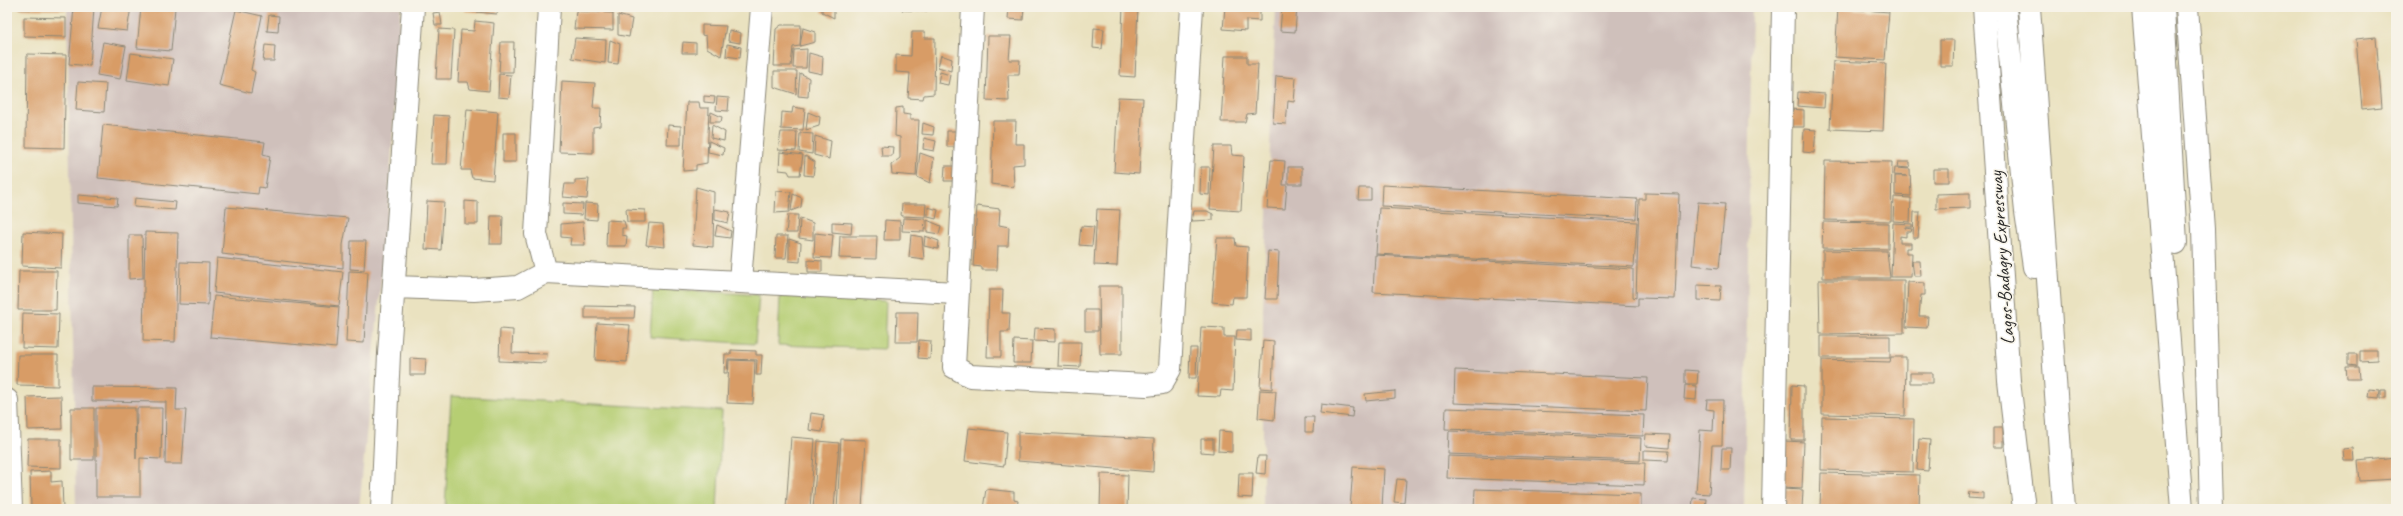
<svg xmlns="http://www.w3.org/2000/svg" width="2403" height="516" font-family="Caveat,sans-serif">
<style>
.industrial{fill:#cfc0bb}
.green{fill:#b6ce73;stroke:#707c4f}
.building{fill:#d89c66}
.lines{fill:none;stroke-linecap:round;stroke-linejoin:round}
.minor-casing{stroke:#8a8676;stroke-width:24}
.major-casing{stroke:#8a8676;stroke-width:24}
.highway-casing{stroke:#8a8676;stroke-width:24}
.minor{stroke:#fff;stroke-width:22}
.major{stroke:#fff;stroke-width:22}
.highway{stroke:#fff;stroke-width:22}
.labels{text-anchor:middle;stroke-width:3;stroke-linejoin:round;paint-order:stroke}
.street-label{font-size:19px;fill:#2b2b2b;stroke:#f7f3e8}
</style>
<rect width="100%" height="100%" fill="#f7f3e8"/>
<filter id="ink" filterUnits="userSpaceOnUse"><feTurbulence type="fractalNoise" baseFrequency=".025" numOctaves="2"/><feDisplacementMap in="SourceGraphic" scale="8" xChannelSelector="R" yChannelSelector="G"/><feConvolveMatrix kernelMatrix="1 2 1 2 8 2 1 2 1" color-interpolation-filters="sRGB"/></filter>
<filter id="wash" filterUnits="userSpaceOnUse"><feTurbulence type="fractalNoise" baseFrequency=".012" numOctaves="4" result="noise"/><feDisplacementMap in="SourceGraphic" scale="16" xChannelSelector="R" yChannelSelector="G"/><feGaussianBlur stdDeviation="0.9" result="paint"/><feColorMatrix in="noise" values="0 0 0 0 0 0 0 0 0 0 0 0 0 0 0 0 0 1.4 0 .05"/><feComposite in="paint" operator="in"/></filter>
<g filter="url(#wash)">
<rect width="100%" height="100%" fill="#eae2c0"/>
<!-- industrial -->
<path class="industrial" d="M 67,7 L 401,7 L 388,209 L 359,509 L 76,509 Z
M 1276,7 L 1752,7 L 1744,509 L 1263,509 L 1263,309 Z"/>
<!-- green -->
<path class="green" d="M 653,288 L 759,295 L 755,344 L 650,337 Z
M 780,296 L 886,301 L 884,349 L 778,345 Z
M 451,396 L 722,411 L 717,509 L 445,509 Z"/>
<g id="blocks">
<!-- building -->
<path class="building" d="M 19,7 L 66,7 L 66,10 L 19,9 Z
M 74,7 L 94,7 L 90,66 L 69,64 Z
M 102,7 L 131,7 L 127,31 L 98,28 Z
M 141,7 L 175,8 L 171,51 L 137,48 Z
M 465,7 L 491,7 L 498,8 L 497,14 L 465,11 Z
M 822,7 L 834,7 L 834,18 L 822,12 Z
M 903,7 L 927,7 L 927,11 L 902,10 Z
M 1009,7 L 1024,7 L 1023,20 L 1008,19 Z
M 1123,7 L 1138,7 L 1135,77 L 1120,76 Z
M 1225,7 L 1260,7 L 1260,21 L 1246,20 L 1246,31 L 1223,29 Z
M 1282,7 L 1297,7 L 1295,32 L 1280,31 Z
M 1838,8 L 1889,12 L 1885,60 L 1835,57 Z
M 236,10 L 262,16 L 251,70 L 255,72 L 251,93 L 219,85 Z
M 576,11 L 613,13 L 613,30 L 574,29 Z
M 440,12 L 442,25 L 435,25 L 433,13 Z
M 269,15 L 279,16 L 278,32 L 267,31 Z
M 618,15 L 632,19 L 629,37 L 618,35 Z
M 24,17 L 66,18 L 66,37 L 24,36 Z
M 475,21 L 494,23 L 489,91 L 470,89 L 468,82 L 458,82 L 461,30 L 474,31 Z
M 702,25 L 726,26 L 721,56 L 707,48 L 706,36 L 702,35 Z
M 781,25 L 801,25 L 800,46 L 793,47 L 791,66 L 774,66 L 776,29 Z
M 803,28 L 815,32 L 815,42 L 800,46 Z
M 1094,28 L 1104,29 L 1102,49 L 1093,48 Z
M 439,29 L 454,30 L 451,79 L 436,79 Z
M 729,30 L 741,33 L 740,43 L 728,41 Z
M 912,32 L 925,32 L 925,38 L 935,38 L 934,94 L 924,95 L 923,99 L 908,98 L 910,73 L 896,72 L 896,55 L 911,56 Z
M 988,36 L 1011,36 L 1009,60 L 1020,60 L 1019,75 L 1008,75 L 1009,101 L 986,100 Z
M 2376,37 L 2382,107 L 2362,109 L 2356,39 Z
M 575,38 L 606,40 L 605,63 L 572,58 Z
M 610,40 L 620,44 L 618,64 L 608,63 Z
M 1940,40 L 1954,40 L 1953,66 L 1940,66 Z
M 103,42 L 126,46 L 120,79 L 97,75 Z
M 501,42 L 514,42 L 513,72 L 499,72 Z
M 683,42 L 696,43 L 696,53 L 682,53 Z
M 727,44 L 741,47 L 740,58 L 726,56 Z
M 265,45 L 275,46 L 274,61 L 263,61 Z
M 807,49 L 806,68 L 793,68 L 794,50 Z
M 131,53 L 173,59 L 169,86 L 127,80 Z
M 809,53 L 823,57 L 822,74 L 808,71 Z
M 27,54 L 66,55 L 64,148 L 26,147 Z
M 941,55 L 952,59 L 951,71 L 938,67 Z
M 1225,56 L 1247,56 L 1247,64 L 1258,64 L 1255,113 L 1247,114 L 1245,122 L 1221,122 Z
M 1833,61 L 1886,63 L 1883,131 L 1830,129 Z
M 774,71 L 797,71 L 796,94 L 774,87 Z
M 940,72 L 950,75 L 948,85 L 938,83 Z
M 800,73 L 809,78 L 808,97 L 798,96 Z
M 499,74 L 511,75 L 509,98 L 498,97 Z
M 1276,76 L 1296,78 L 1294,102 L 1288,101 L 1286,124 L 1273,123 Z
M 562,81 L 595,83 L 593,108 L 601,108 L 600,126 L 593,127 L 593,153 L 559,152 Z
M 78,82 L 106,84 L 104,112 L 76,110 Z
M 1798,92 L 1825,94 L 1824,108 L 1797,106 Z
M 704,96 L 715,97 L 714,103 L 704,102 Z
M 717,97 L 729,98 L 728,111 L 716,110 Z
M 1118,97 L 1143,98 L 1139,174 L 1114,172 Z
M 687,102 L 699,102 L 700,108 L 709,108 L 707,163 L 696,165 L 696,170 L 683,171 Z
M 793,107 L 805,109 L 803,130 L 781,129 L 782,112 L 792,113 Z
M 903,107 L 903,114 L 910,115 L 910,120 L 919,120 L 916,176 L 892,174 L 891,165 L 900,158 L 900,137 L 895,136 L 896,108 Z
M 467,109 L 498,112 L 493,180 L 472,178 L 470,170 L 461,170 Z
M 1791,109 L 1804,110 L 1804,127 L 1790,127 Z
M 711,112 L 722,117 L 721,122 L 710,122 Z
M 808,112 L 820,117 L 819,126 L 806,130 Z
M 434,115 L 449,116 L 447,164 L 431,164 Z
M 993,121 L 1016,121 L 1015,144 L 1024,144 L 1024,164 L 1013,165 L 1014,187 L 991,184 Z
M 923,123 L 934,127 L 933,135 L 922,134 Z
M 103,125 L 265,142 L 263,154 L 270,156 L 265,188 L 259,187 L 258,194 L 98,178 Z
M 668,125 L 681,126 L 681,145 L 667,145 Z
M 712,125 L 725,132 L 724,141 L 711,138 Z
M 1804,129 L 1816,130 L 1814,153 L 1803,152 Z
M 947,131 L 958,131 L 958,147 L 947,147 Z
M 781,132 L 797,132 L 796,151 L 778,150 Z
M 503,133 L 516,133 L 516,162 L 503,162 Z
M 800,133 L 813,134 L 812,154 L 799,152 Z
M 815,136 L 831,141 L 829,159 L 814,155 Z
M 924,138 L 936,141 L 934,151 L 923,149 Z
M 709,141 L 724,148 L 723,155 L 708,152 Z
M 881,146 L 893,147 L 892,156 L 882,156 Z
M 1214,146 L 1231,146 L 1232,155 L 1244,156 L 1241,211 L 1210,209 Z
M 780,152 L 803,155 L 800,175 L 790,175 L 788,171 L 779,170 Z
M 920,153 L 934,158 L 930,183 L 917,177 Z
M 805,156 L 815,162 L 813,176 L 804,175 Z
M 1271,160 L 1285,161 L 1283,185 L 1287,185 L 1285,209 L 1267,208 Z
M 1825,161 L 1892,162 L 1891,221 L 1824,220 Z
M 1898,162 L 1910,162 L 1910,165 L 1908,168 L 1897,167 Z
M 945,166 L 957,166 L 956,181 L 944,181 Z
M 1201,167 L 1210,167 L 1209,195 L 1200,194 Z
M 1288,167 L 1302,167 L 1302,184 L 1288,184 Z
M 1895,168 L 1910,169 L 1911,196 L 1895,195 L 1895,176 L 1907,176 L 1894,175 Z
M 1933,169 L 1949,169 L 1949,182 L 1933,182 Z
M 589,179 L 587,199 L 563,197 L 565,184 L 575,184 L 575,180 Z
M 1382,185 L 1637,199 L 1636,219 L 1381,206 Z
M 696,187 L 714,192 L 713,247 L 693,245 Z
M 1359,188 L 1371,188 L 1371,200 L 1358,200 Z
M 776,191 L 791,192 L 789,212 L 775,213 Z
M 1645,193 L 1679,194 L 1675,299 L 1638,298 L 1638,306 L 1373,292 L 1375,255 L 1633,269 L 1633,297 L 1636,298 L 1639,199 L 1645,199 Z
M 1970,193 L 1970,208 L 1936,209 L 1936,194 Z
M 793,194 L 802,198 L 801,207 L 791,211 Z
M 78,195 L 118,198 L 117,206 L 78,203 Z
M 1894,197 L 1911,198 L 1910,222 L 1893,221 Z
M 135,198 L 176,202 L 175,210 L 134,207 Z
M 427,201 L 444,202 L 441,250 L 425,249 Z
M 465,201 L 478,202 L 478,224 L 465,224 Z
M 1698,202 L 1725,204 L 1719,268 L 1692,265 Z
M 563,203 L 583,204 L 582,215 L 563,214 Z
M 585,203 L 598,204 L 597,220 L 584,219 Z
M 902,204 L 926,204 L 925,217 L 901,216 Z
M 977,206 L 1000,209 L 999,225 L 1009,227 L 1008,246 L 998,246 L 997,270 L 982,270 L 982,267 L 973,266 Z
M 226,207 L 348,218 L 343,245 L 343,268 L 222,254 Z
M 928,207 L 938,210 L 936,219 L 928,217 Z
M 1379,208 L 1637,222 L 1634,267 L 1376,254 Z
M 626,209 L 645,210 L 645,222 L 627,222 Z
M 715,209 L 730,212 L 728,223 L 715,220 Z
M 1097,209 L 1120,210 L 1117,266 L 1094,265 Z
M 1194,211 L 1207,211 L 1213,214 L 1213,220 L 1192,221 Z
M 1914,212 L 1920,212 L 1918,238 L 1913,238 Z
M 788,215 L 798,215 L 797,233 L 786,233 Z
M 491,216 L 503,216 L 502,244 L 490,244 Z
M 800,218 L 813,223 L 813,240 L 799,238 Z
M 903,218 L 925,219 L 924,232 L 902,231 Z
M 607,220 L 624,221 L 626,228 L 622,228 L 622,235 L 627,236 L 626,246 L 606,246 Z
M 885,220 L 900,221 L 900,240 L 884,240 Z
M 927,220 L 941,226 L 939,234 L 927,232 Z
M 583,222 L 585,245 L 570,245 L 571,238 L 561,237 L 561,224 Z
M 832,222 L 852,223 L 851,234 L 832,232 Z
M 1823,222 L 1888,223 L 1888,249 L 1822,248 Z
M 649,223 L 663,224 L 665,247 L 646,245 Z
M 1893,223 L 1912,224 L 1912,227 L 1905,227 L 1905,228 L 1912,229 L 1911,232 L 1906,232 L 1906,237 L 1900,236 L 1900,243 L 1911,243 L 1911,248 L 1906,248 L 1906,253 L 1912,253 L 1911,277 L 1891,277 Z
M 717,225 L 731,231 L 730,238 L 715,236 Z
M 1081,226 L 1094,227 L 1092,246 L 1079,245 Z
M 23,232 L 62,234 L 61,268 L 22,266 Z
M 145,232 L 178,233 L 175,342 L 143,341 Z
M 815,233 L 833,235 L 831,258 L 814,257 Z
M 129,235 L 142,235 L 143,278 L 129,279 Z
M 911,235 L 922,237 L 924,259 L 909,257 Z
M 776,236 L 788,236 L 786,258 L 775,258 Z
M 840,236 L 877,236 L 876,259 L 839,258 Z
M 925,236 L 939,241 L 938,249 L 924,246 Z
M 1217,238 L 1235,238 L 1236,246 L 1248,247 L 1246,297 L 1233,297 L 1232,304 L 1212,302 Z
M 789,239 L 801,243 L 800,262 L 789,261 Z
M 351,241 L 366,241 L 364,270 L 350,269 Z
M 1823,250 L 1887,251 L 1890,278 L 1823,278 Z
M 1268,251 L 1279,252 L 1277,299 L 1265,299 Z
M 217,258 L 343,272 L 339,306 L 214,293 Z
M 808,260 L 822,261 L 822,272 L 808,272 Z
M 1912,261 L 1920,261 L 1921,276 L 1914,276 Z
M 180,262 L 209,263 L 208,305 L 179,304 Z
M 19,271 L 57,271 L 56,310 L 18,310 Z
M 349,271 L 368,272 L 364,343 L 346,342 Z
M 1819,280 L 1904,280 L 1904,333 L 1820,334 Z
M 1908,282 L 1925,283 L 1925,295 L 1921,295 L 1919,316 L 1928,316 L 1927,328 L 1906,327 Z
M 1697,285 L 1721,286 L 1720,301 L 1697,300 Z
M 1099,286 L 1122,286 L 1122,354 L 1100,354 Z
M 989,290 L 1003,290 L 1002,313 L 1010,313 L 1009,332 L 1001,332 L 1001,357 L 987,357 Z
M 214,296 L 339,307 L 336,348 L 210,337 Z
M 585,306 L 635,307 L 634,318 L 585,318 Z
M 1085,310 L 1098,310 L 1098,331 L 1085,331 Z
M 897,312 L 918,312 L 917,342 L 896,342 Z
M 23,313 L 59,314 L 58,349 L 22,348 Z
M 597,323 L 630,325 L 627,362 L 595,360 Z
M 1201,327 L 1224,328 L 1224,337 L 1235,337 L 1233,391 L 1221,390 L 1220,397 L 1197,396 Z
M 1035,328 L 1055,329 L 1055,342 L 1034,341 Z
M 500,329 L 513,330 L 512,353 L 547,354 L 546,363 L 499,361 Z
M 1237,330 L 1251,330 L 1251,341 L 1236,340 Z
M 1821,336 L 1890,336 L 1890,358 L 1821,358 Z
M 919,340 L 931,341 L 930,359 L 918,358 Z
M 1014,340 L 1032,341 L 1031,363 L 1013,363 Z
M 1263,340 L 1274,341 L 1272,389 L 1260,388 Z
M 1059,342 L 1081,342 L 1080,367 L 1058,366 Z
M 1190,348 L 1197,348 L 1196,378 L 1189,378 Z
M 731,350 L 756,351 L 756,355 L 762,355 L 761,375 L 756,375 L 757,360 L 728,359 L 727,373 L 724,373 L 725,354 L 731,354 Z
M 2360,351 L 2377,351 L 2377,360 L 2360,361 Z
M 2348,354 L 2357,354 L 2357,366 L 2348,365 Z
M 18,355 L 58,355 L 58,386 L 17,385 Z
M 1891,357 L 1906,357 L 1905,416 L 1822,414 L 1822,360 L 1890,362 Z
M 410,358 L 426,359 L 425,375 L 410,375 Z
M 729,360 L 755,361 L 753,404 L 727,403 Z
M 2346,367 L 2359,367 L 2360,379 L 2347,379 Z
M 1455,370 L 1648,378 L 1646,411 L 1454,403 Z
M 1685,370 L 1698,371 L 1697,384 L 1685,384 Z
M 1910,373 L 1933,373 L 1933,383 L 1910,383 Z
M 1685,385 L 1697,386 L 1696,400 L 1684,399 Z
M 1792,385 L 1804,386 L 1804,440 L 1791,440 Z
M 92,387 L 177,388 L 176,410 L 186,410 L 182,464 L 165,464 L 166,402 L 92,401 Z
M 2369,389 L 2380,390 L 2379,398 L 2368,397 Z
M 1260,390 L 1276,391 L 1274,420 L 1258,418 Z
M 2381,390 L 2386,390 L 2386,398 L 2381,398 Z
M 1395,391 L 1395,398 L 1366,401 L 1365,394 Z
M 61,396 L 62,429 L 28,430 L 27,397 Z
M 1707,400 L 1723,400 L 1722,445 L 1712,445 L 1709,494 L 1696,493 L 1700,430 L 1713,431 L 1714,410 L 1706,409 Z
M 1321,404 L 1353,408 L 1352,417 L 1320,413 Z
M 71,408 L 94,408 L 94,460 L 71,460 Z
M 96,408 L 135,408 L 136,459 L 137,408 L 162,408 L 161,459 L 140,458 L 140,497 L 96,497 Z
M 1446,408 L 1644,415 L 1643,436 L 1445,429 Z
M 811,413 L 824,415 L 822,432 L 809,430 Z
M 1305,417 L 1314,417 L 1313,432 L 1305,432 Z
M 1822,417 L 1914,419 L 1913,472 L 1821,470 Z
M 969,428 L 1007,432 L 1004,466 L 965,461 Z
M 1993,428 L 2003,428 L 2003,447 L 1993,447 Z
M 1219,431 L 1232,432 L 1232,452 L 1218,451 Z
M 1449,431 L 1641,438 L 1640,461 L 1448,454 Z
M 1018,432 L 1154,439 L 1153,472 L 1018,461 Z
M 1646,434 L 1670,435 L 1669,448 L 1645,446 Z
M 791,437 L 815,439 L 810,509 L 786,509 Z
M 28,439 L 61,439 L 61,468 L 27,467 Z
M 841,439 L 866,440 L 862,509 L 837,509 Z
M 1201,439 L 1213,439 L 1213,453 L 1201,452 Z
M 1919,439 L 1930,440 L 1928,471 L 1917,470 Z
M 818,441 L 839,443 L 834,509 L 813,509 Z
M 1785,441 L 1804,442 L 1802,488 L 1782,487 Z
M 1722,448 L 1731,448 L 1730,470 L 1721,470 Z
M 2353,448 L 2354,461 L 2344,461 L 2343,449 Z
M 1644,450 L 1669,451 L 1668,461 L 1644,460 Z
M 1258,456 L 1266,456 L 1265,474 L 1256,473 Z
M 1448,456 L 1645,463 L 1644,485 L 1447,478 Z
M 2395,457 L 2396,479 L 2360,481 L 2358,461 Z
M 1353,467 L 1384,469 L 1382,509 L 1350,509 Z
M 51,471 L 51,482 L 62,481 L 63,509 L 31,509 L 30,472 Z
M 1239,473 L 1253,473 L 1252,498 L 1238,497 Z
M 1821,473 L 1920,475 L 1919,509 L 1820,509 Z
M 1101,474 L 1128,475 L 1127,509 L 1100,509 Z
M 1397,479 L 1406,480 L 1404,503 L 1394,502 Z
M 986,489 L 1014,492 L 1014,500 L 1018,501 L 1017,509 L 983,509 Z
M 1475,489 L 1641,494 L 1641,509 L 1474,509 Z
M 1783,489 L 1803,490 L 1802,509 L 1782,509 Z
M 1969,492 L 1983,493 L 1983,499 L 1968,498 Z
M 1693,498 L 1706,499 L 1705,509 L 1692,509 Z"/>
</g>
</g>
<g filter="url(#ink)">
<use href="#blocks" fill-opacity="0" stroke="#8a8676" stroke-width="1"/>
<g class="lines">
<defs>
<path id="minor" d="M 973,7 L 954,367 L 970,376 L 1146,385 L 1162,383 L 1170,369 L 1192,7
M 546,272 L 536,234 L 549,7
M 740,281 L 762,7
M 395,287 L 474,290 L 518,287 L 546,272 L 957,293
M 7,400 L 11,509
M 382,509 L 389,354 L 413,7"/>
<path id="major" d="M 1984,7 L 2009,381 L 2024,509
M 2187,7 L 2203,229 L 2211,509
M 1773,509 L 1783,7"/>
<path id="highway" d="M 2005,7 L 2026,212 L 2034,267
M 2029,7 L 2064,509
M 2143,7 L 2182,509
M 2163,7 L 2176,243"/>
</defs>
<!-- minor casing -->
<use href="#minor" class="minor-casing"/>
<!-- major casing -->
<use href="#major" class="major-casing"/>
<!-- highway casing -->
<use href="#highway" class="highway-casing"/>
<!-- minor -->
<use href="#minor" class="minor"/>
<!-- major -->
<use href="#major" class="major"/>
<!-- highway -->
<use href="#highway" class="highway"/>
</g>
</g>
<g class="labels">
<!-- street labels -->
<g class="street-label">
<text transform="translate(2001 258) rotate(-94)" y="7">Lagos-Badagry Expressway</text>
</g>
</g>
<!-- margin -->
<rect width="2403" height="516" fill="none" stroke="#f7f3e8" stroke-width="24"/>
</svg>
